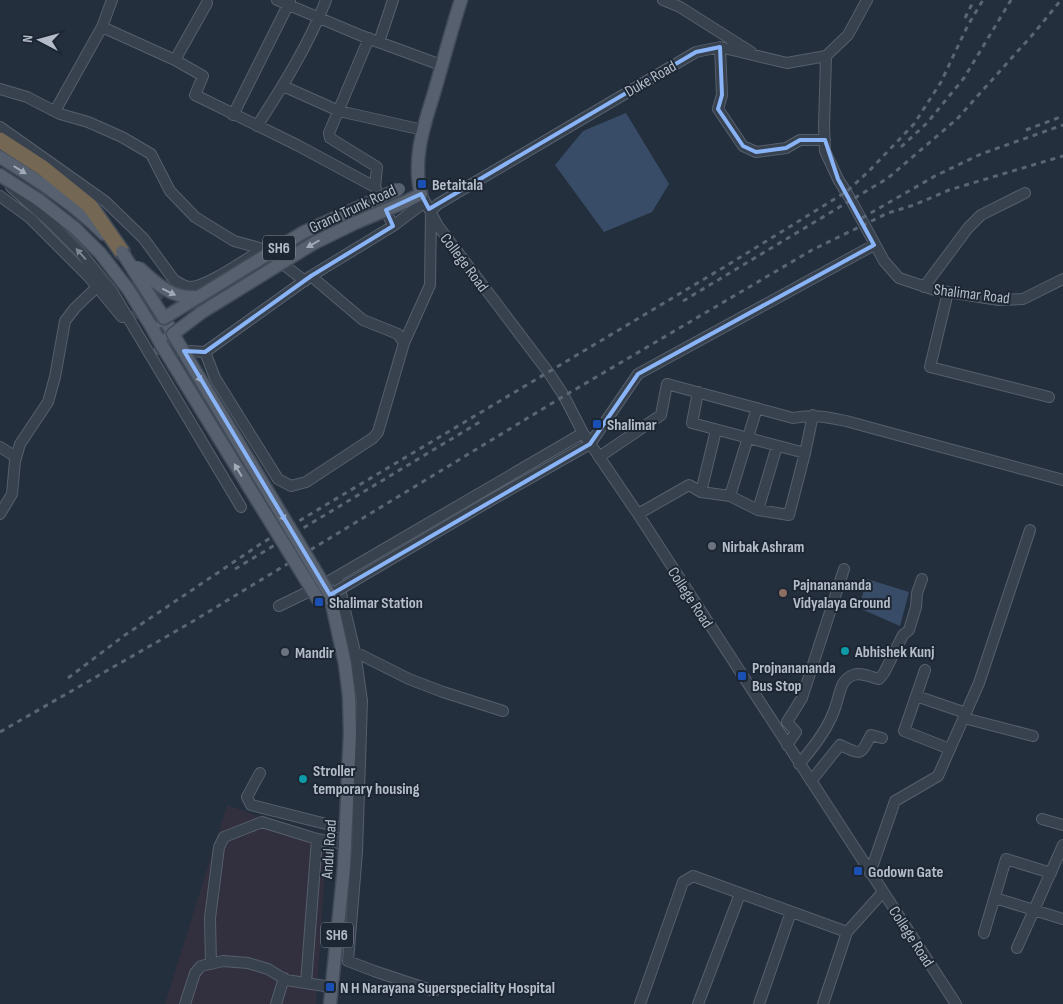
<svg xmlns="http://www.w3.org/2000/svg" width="1063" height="1004" font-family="'Sofia Sans Condensed',sans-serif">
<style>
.medical{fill:#32303f}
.water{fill:#394c67}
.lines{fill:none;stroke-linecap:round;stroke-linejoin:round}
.minor-tunnel{stroke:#3a4453;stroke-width:10;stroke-dasharray:10 5;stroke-linecap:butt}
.minor-casing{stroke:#565f6c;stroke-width:12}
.major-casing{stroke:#414a57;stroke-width:15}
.highway-casing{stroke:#434c59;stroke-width:18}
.minor{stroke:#38414e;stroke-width:10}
.major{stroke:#56606e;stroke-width:12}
.highway{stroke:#746855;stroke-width:15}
.rail{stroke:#5a6575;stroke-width:3;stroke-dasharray:5 5;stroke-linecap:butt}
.minor-bridge-casing{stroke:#565f6c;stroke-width:12;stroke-linecap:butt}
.major-bridge-casing{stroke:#414a57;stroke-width:15;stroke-linecap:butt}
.minor-bridge{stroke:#38414e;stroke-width:10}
.major-bridge{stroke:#56606e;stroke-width:12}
.oneway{fill:#a1aab7}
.oneway2{fill:#7c8592}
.marked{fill:none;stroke:#8ab4f8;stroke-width:4;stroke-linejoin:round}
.transit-dot{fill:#1a4fb4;stroke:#1d2633;stroke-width:2}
.worship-dot{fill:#6b7280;stroke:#1d2633;stroke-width:2}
.education-dot{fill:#8d6e63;stroke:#1d2633;stroke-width:2}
.culture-dot{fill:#0f9aa8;stroke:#1d2633;stroke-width:2}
.labels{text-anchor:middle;stroke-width:4;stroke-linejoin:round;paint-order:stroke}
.shield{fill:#1d2633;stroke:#878f9c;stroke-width:1}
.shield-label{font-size:15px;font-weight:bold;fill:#b4bcc9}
.street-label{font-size:16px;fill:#b4bcc9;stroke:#1d2633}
.poi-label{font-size:16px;font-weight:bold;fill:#b4bcc9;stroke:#1d2633;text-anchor:start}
</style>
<rect width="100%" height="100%" fill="#242f3e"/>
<!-- medical -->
<path class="medical" d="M 227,805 L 327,840 L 316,1004 L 165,1004 Z"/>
<!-- water -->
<path class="water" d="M 626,113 L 669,184 L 652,212 L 604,232 L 555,165 L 583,131 Z
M 867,579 L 909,592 L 900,626 L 859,608 Z"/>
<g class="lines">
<!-- minor-tunnel -->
<path class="minor-tunnel" d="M 129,319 L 153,301 L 170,284"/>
<defs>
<path id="minor" d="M 277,0 L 362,36 L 441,65
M 663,0 L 680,7 L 751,52
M 102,27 L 175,60 L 203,76 L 195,95 L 297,145 L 375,187 L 393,226
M 369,38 L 329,133 L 330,138 L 377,167 L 375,187
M 379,42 L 393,0
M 720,47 L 722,95 L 718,109 L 743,146 L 756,152 L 786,148 L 800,140 L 825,140
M 826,56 L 824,127 L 825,151 L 838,179 L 851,200 L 884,261 L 899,278 L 935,290 L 999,300 L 1023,299 L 1063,279
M 175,60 L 207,3
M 283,86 L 339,111 L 423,130
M 0,89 L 27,97 L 60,114 L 88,122 L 122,137 L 151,154 L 170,191 L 195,217 L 234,241 L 263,249
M 55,111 L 102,27 L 112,0
M 233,115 L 290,1
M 257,126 C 283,86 309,44 326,0
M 0,127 L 106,202 L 144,239 L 174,280 C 179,283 183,286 189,287 C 206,288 247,258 263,249 L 305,281
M 11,187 L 48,220 L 81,253 L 112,291 L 241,507
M 421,194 L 438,226 L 549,373 L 564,396 L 583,433 L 638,514 L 956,1004
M 0,196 L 30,218 L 88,276 L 122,317
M 924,287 L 968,228 L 981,215 L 1025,193
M 948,292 L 930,367 L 1049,397
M 404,343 L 430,285 L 431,211 L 438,204 L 696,52 L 720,47 L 787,63 L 826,56 L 848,35 L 867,0
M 160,349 L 205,352 L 311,276 L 393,226 L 425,202
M 205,352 L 215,378 L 278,479 L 291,486 L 306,482 L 373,438 L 378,432 L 404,343 L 398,334 L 363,320 L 311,276
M 698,392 L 692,423 L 805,453
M 0,447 L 16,457
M 599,457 L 661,415 L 667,384 L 793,418 C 812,414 827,417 846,421 L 1063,480
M 701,492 L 716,430
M 730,496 L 757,408
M 488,502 L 590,444 L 638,374 L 874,245
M 758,510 L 777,446
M 0,514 L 12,494 L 15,461 L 20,444 L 48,402 L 55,377 L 65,321 L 75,308 L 97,287
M 638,514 L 689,485 L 701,492 L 730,496 L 758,510 L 789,515 L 805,453 L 813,415
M 337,577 L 355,652 L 362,701 L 357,852 L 348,961 L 374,971 L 434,991
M 331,580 L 583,433
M 279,606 L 318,587
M 355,652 L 409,679 L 443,692 L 503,711
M 925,670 L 904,731 L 950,749
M 916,696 L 966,713
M 964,718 L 1033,736
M 787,745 L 796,732 L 787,722 L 802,698 L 844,569
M 799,764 C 814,747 830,726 836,705 C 840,694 840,680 853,675 C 861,672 871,677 879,679 L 884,673 L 903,635 L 909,630 L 916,607 L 917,593 L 922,579
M 260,773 L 247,797 L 251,805 L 346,829
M 811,781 L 840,745 C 862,755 860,756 871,735 L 882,738
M 1042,819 L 1063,825
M 317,839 L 345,844
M 870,873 L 895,801 L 938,776 L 979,683 L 1030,530
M 995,898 L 1063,919
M 984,933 L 1006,859 L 1051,873
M 1017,948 L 1063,845
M 211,964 L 210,918 L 219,847 L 224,837 L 262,822 L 317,839 L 306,983
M 185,1004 L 195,973 L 201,966 L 223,961 L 248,963 L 268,969 L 286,980 L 331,987
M 276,1004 L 284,978
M 640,1004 L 683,882 L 693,876 L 847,932 L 883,892
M 698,1004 L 740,894
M 759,1004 L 791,912
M 823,1004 L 847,932"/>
<path id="major" d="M 0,157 C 37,180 73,203 104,234
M 0,175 L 39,200 L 75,228
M 405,202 L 421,194 C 412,160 424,125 434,93 C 443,62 451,31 461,0
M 164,318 L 173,334 L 161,344 L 151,326 Z
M 330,595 L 345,664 L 349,696 L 350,733 L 344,867 L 330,1004"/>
<path id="highway" d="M 0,140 L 43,168 L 90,206 L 122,252"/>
</defs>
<!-- minor casing -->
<use href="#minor" class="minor-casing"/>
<!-- major casing -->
<use href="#major" class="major-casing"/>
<!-- highway casing -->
<use href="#highway" class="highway-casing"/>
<!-- minor -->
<use href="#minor" class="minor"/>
<!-- major -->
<use href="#major" class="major"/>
<!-- highway -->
<use href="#highway" class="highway"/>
<!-- rail -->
<path class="rail" d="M 965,18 L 974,0
M 1026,130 L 1063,116
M 901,147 L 927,123 L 964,78 L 1011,0
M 862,218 L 935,176 L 981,154 L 1063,125
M 683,301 L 888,178 L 957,119 L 1034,33 L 1061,0
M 235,569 L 483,420
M 68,678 L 125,635 L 262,543 L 726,266 L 846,192 L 868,172 L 914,124 L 941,82 L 968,25 L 983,0
M 0,732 L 190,623 L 564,396 L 812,250 L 888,213 L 914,205 L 949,190 L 1063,156"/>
<defs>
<path id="minor-bridge" d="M 330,595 L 488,502"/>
<path id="major-bridge" d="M 75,228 L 100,253 L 128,289 L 151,326
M 122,252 L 164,318 L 304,232 L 399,189
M 138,267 C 156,283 170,298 195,297
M 161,344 L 319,601
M 330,595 L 173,334 L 202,312 L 314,243 L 355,223 L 405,202"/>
</defs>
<!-- minor-bridge casing -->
<use href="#minor-bridge" class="minor-bridge-casing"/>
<!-- major-bridge casing -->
<use href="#major-bridge" class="major-bridge-casing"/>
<!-- minor-bridge -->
<use href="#minor-bridge" class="minor-bridge"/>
<!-- major-bridge -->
<use href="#major-bridge" class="major-bridge"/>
</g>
<!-- one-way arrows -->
<defs><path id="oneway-solid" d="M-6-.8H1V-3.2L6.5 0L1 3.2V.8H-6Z" transform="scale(1.25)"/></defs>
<g class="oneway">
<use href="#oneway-solid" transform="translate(20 170) rotate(32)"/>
<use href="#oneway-solid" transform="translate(313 244) rotate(150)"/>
<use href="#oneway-solid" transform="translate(169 292) rotate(26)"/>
<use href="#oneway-solid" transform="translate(198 376) rotate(59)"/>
<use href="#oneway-solid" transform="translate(238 470) rotate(-121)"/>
<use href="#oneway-solid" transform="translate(282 515) rotate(59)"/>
</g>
<use class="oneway2" href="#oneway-solid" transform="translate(81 254) rotate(-132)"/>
<!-- marked area -->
<path class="marked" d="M 720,47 L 722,95 L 718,109 L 743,146 L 756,152 L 786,148 L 800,140 L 825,140 L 838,179 L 874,245 L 638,374 L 590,444 L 330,595 L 184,351 L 205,352 L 311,276 L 393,226 L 386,210 L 421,194 L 429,209 L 696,52 Z"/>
<!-- markers -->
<g class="transit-dot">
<rect x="417" y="179" width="10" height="10" rx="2.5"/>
<rect x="592" y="419" width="10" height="10" rx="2.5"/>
<rect x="314" y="597" width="10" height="10" rx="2.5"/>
<rect x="737" y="671" width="10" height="10" rx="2.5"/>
<rect x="853" y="866" width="10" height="10" rx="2.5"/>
<rect x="325" y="982" width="10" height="10" rx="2.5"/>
</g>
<g class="worship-dot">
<circle cx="712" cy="546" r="5"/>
<circle cx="285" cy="652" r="5"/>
</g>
<circle class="education-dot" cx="783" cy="593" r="5"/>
<g class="culture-dot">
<circle cx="845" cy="651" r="5"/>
<circle cx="303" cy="779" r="5"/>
</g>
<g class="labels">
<!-- shield labels -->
<g class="shield">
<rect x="263" y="235.5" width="32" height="25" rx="4"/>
<rect x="321" y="922.5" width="32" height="25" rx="4"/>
</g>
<g class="shield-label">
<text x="279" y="253">SH6</text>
<text x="337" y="940">SH6</text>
</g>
<!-- street labels -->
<g class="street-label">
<text transform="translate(650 78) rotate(-30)" y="6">Duke Road</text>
<text transform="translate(352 208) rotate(-25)" y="6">Grand Trunk Road</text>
<text transform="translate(465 262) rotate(53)" y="6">College Road</text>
<text transform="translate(972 293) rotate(7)" y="6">Shalimar Road</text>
<text transform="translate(691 597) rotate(57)" y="6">College Road</text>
<text transform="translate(328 849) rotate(-86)" y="6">Andul Road</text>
<text transform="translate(912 936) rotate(57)" y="6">College Road</text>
</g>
<!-- poi labels -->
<g class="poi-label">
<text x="432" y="190">Betaitala</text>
<text x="607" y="430">Shalimar</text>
<text x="722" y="552">Nirbak Ashram</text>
<text x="793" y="590">Pajnanananda<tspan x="793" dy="18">Vidyalaya Ground</tspan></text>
<text x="329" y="608">Shalimar Station</text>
<text x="855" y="657">Abhishek Kunj</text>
<text x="295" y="658">Mandir</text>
<text x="752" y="673">Projnanananda<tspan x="752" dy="18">Bus Stop</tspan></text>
<text x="313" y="776">Stroller<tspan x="313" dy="18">temporary housing</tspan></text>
<text x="868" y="877">Godown Gate</text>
<text x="340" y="993">N H Narayana Superspeciality Hospital</text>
</g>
</g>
<!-- north arrow -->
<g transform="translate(40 40) rotate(276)" stroke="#1d2633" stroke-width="4" paint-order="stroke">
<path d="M0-4L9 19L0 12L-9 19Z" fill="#b4bcc9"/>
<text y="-8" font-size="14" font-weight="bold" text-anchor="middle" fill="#b4bcc9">N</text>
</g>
</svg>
